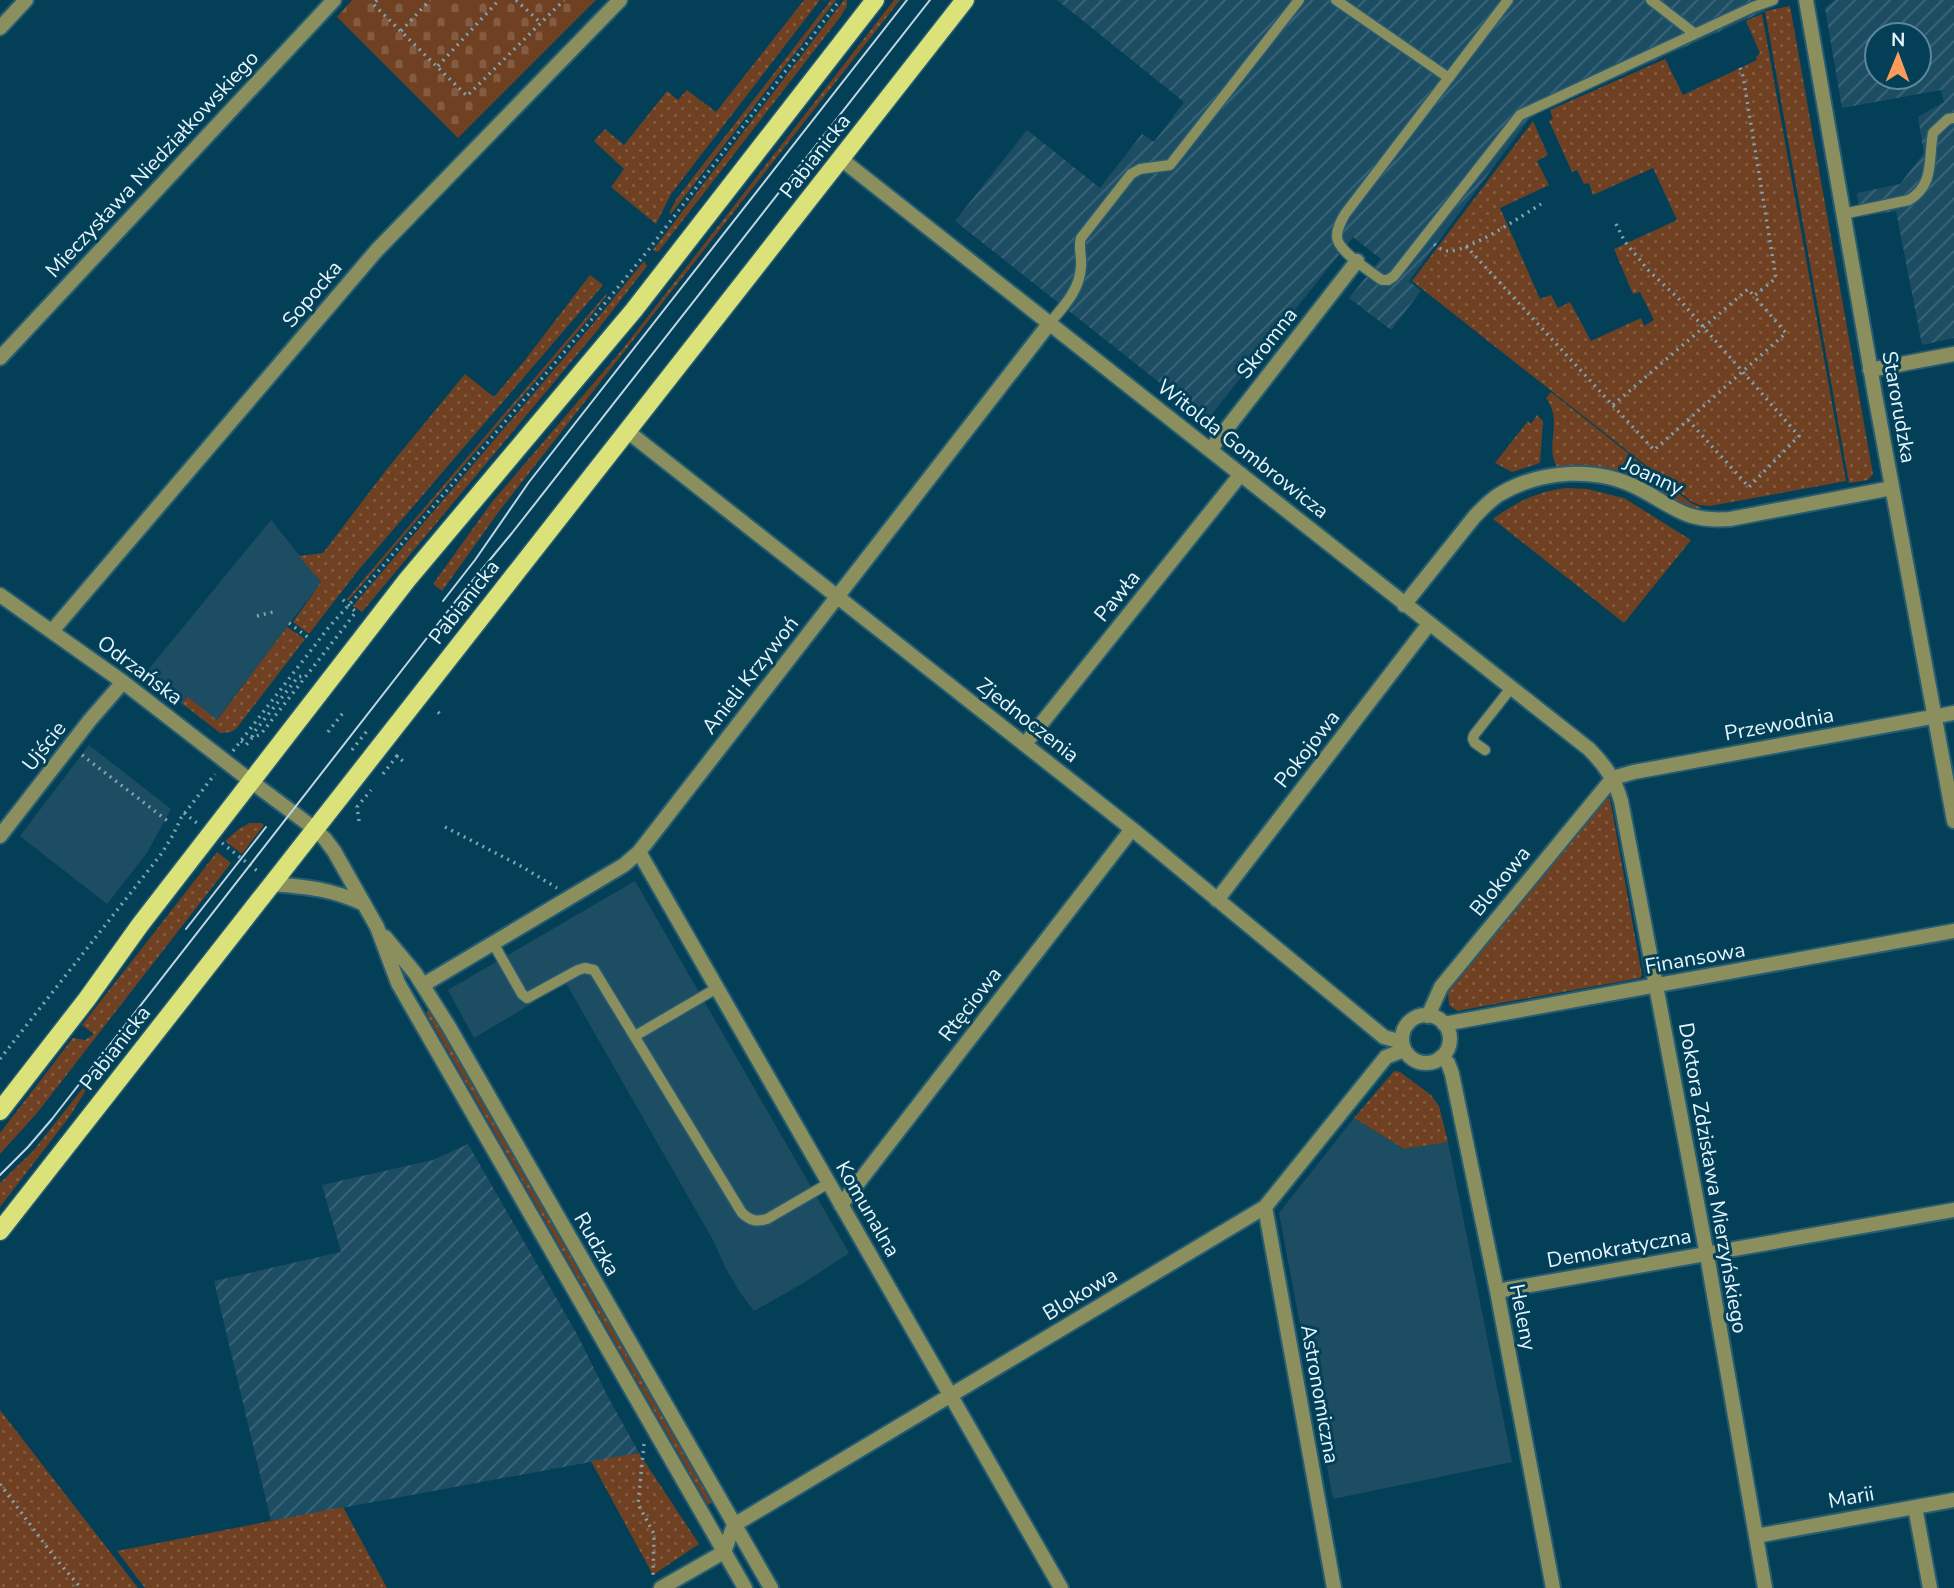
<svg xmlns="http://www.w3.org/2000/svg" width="1954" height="1588" font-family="'Nunito Sans',sans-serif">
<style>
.built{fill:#1d4d62}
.industrial{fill:url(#industrial-furrows);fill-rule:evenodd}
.grass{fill:url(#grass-dots)}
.cemetery{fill:url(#cemetery-stones)}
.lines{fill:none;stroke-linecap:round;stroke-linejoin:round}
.service-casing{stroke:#275d73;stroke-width:13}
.minor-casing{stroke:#275d73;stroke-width:18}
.tertiary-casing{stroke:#275d73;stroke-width:18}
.primary-casing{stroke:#275d73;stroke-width:21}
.path{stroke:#7fa3b3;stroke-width:3.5;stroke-dasharray:2 5;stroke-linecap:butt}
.service{stroke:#8b8f5d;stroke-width:10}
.minor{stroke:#8b8f5d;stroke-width:14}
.tertiary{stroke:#8b8f5d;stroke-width:14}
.primary{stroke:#dbe279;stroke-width:18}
.tram{stroke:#bed6e1;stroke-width:2}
.labels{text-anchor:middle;stroke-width:6;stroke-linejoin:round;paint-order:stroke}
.street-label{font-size:21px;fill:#e5f5fe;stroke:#034058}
</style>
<defs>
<pattern id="industrial-furrows" width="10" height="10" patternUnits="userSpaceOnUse" patternTransform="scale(1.75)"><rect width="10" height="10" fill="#1d4d62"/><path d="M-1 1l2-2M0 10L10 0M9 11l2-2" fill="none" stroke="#3e677a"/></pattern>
<pattern id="grass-dots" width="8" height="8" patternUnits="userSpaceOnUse" patternTransform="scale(1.75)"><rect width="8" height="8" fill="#6f4021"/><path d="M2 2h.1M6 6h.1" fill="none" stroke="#835c42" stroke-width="1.8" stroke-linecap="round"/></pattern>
<pattern id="cemetery-stones" width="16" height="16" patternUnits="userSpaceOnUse" patternTransform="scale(1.75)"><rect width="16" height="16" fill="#6f4021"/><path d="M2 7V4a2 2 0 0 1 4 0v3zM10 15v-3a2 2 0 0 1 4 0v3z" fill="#835c42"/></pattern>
</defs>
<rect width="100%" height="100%" fill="#034058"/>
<!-- built -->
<path class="built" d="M 271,520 L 321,582 L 212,726 L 143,676 Z
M 89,745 L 171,809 L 147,853 L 107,904 L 20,836 Z
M 635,881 L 849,1253 L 805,1282 L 754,1311 L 739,1291 L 725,1267 L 713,1240 L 566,983 L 474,1038 L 448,990 Z
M 1354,1118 L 1404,1149 L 1448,1142 L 1512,1462 L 1333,1499 L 1279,1213 Z"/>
<!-- industrial -->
<path class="industrial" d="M 1057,0 L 1763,0 L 1765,11 L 1547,109 L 1529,119 L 1409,281 L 1421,291 L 1391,330 L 1349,298 L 1381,259 L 1353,237 L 1207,420 L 955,221 L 1027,130 L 1100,188 L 1142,134 L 1154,142 L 1184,102 Z
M 1835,0 L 1954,0 L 1954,338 L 1922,345 L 1896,211 L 1860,217 L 1857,193 L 1900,184 L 1924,153 L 1918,117 L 1944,102 L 1941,90 L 1842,108 L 1825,8 ZM 1877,35 L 1919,35 L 1919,77 L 1877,77 Z
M 468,1144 L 578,1336 L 608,1397 L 639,1453 L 271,1521 L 214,1281 L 341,1252 L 322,1185 L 433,1160 Z"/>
<!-- grass -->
<path class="grass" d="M 804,0 L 820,0 L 671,194 L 656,224 L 611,187 L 624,169 L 594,141 L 605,129 L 624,145 L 667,91 L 678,100 L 687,90 L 716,112 Z
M 831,0 L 836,0 L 671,214 L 669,213 L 677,198 Z
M 844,0 L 847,0 L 847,6 L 841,16 L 659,251 L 656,252 L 653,250 Z
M 894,0 L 900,0 L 500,510 L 442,591 L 433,584 L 492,502 L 621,351 Z
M 1790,6 L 1873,474 L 1868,480 L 1849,483 L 1765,11 Z
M 1762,14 L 1846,481 L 1710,506 L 1699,505 L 1691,501 L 1412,281 L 1533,121 L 1548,155 L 1537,161 L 1549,185 L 1500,208 L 1540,299 L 1551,295 L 1558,308 L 1570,302 L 1591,341 L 1641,318 L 1644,326 L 1654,320 L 1640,292 L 1633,294 L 1614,249 L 1677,220 L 1653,168 L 1593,195 L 1589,183 L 1584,184 L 1577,170 L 1572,172 L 1549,121 L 1553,119 L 1550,110 L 1665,59 L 1683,95 L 1757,60 L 1756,57 L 1760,53 L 1746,21 Z
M 644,261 L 647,266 L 596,332 L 362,612 L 353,606 L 591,326 Z
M 590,275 L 603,285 L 356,573 L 309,634 L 293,622 L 321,582 L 299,556 L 323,553 L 387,469 L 465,374 L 494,397 L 525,360 Z
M 606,294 L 607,295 L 586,322 L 362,585 L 348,601 L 347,599 Z
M 1551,392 L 1691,503 L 1702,508 C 1686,512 1665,495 1652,487 C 1623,468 1591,465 1557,467 C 1544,445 1564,422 1546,398 Z
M 1537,415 L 1543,421 L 1540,463 L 1512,472 L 1495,463 L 1528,421 L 1531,424 Z
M 1567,488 L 1587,489 L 1624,498 L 1691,540 L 1624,623 L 1493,519 C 1516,502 1538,491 1567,488 Z
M 287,627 L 305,639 L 236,729 L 231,732 L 220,733 L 182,703 L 188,697 L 217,720 Z
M 1605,796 L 1610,799 L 1642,975 L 1640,978 L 1457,1011 L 1449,1005 L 1448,992 L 1452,984 Z
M 250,823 L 261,823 L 264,825 L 242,854 L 225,841 L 240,828 Z
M 217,852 L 231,863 L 37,1113 L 0,1154 L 0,1133 L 73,1038 L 85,1040 L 94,1034 L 82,1025 Z
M 428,1010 L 430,1011 L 712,1503 L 708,1505 L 426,1013 Z
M 1394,1071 L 1400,1072 L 1431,1095 L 1439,1106 L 1448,1142 L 1404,1149 L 1354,1118 Z
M 83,1088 L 86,1090 L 70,1116 L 0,1207 L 0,1183 L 33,1151 Z
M 0,1410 L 138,1588 L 0,1588 Z
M 639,1453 L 699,1544 L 653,1575 L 591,1461 Z
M 343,1507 L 387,1588 L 145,1588 L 117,1551 Z"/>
<!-- cemetery -->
<path class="cemetery" d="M 352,0 L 596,0 L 458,138 L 337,17 Z"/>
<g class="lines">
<defs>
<path id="service" d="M 1336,0 L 1449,78
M 1508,0 L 1345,214 C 1341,221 1337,228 1337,236 C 1336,250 1371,272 1382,280 L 1388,280 L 1394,276 L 1520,115 L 1753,7 L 1773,0
M 1651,0 L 1695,34
M 1843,214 L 1909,200 C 1935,184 1928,160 1933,133 L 1948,119 L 1954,118
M 1049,324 C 1064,306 1080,290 1081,266 C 1082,256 1078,248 1081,238 L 1131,174 L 1140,169 L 1170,165 L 1299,0
M 1485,750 L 1475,743 L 1473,739 L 1474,735 L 1511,688
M 493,943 L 522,994 L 527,998 L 578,970 L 585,968 L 594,970 L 742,1213 C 751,1221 756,1222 767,1219 L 829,1183
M 635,1036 L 717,988"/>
<path id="minor" d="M 0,28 L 26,0
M 841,159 L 1589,749 C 1605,765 1615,780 1621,801 L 1707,1255 L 1765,1588
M 0,358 L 334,0
M 1870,370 L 1954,354
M 627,431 L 1132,829 L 1384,1037 L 1402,1042
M 1210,450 L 1357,261
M 0,595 L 123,682 L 252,782
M 1404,605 L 1475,516 C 1483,508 1490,500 1500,494 C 1541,470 1597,466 1640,489 C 1676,508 1685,522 1730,519 L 1892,488
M 52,631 L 377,250 L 620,0
M 1025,744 L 1241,474
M 1613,778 L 1634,772 L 1954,713
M 0,836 L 90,720 L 123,682
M 639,852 L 1061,1588
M 1217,900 L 1429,624
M 423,985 L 624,865 L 639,852 L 1049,324
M1402 1039a24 24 0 1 1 48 0a24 24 0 1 1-48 0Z
M 1428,1016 L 1441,987 L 1613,778
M 1444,1024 L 1954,931
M 1441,1057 L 1448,1063 L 1452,1074 L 1497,1291 L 1553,1588
M 841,1205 L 1132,829
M 1265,1207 L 1334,1588
M 1497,1291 L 1954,1210
M 1915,1507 L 1930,1588
M 1756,1536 L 1954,1500
M 661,1588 L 724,1552 L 734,1525 L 1265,1207 L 1386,1057 L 1404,1050"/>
<path id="tertiary" d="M 1806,0 L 1875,395 L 1954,821
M 252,782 L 315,829 L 325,839 L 334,851 L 377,927 L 398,983 L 745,1588
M 272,884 C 309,887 331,889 364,904
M 385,937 L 415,973 L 449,1027 L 771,1588"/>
<path id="primary" d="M 0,1111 L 87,999 L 140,925 L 407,580 L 634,310 L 875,0
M 0,1231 L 965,0"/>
</defs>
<!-- service casing -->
<use href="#service" class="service-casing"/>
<!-- minor casing -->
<use href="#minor" class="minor-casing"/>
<!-- tertiary casing -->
<use href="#tertiary" class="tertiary-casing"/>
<!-- primary casing -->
<use href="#primary" class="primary-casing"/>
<!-- path -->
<path class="path" d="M 377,0 L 373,4 L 467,96 L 564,0
M 516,0 L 541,23
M 401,31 L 430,0
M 438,66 L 499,0
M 1616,224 L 1625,242 L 1649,271 L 1678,298 L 1799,436 L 1749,487 L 1688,420
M 1434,244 C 1439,248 1443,251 1450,251 C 1471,250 1522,216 1541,204
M 1466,246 L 1654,450 L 1786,333 L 1754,296
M 1613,405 L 1748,289 L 1754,296 L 1776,278 L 1743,76 L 1739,65
M 257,616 L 273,612
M 289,623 L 310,639
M 438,712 L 441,715
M 328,732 L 343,713
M 252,737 L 255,731 L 298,677 L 306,675
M 241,741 L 246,745 L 252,738 L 261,734 L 356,612 L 342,599
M 352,750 L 367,731
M 233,751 L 329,627 L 365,587 L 588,324 L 646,253 L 840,0
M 82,755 L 169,822
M 398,755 L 397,756 L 405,763
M 383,774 L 397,756
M 184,813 L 197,823
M 359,821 L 357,807 L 371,790
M 445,827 L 519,865 L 557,888
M 222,843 L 260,873
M 0,1059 L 162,853 L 173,835 L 181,818 L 215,774
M 644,1444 L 638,1504 L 654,1534 L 653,1576
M 0,1484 L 55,1558 L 81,1588"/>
<!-- service -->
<use href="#service" class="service"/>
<!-- minor -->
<use href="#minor" class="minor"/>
<!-- tertiary -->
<use href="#tertiary" class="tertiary"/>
<!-- primary -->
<use href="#primary" class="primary"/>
<!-- tram -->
<path class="tram" d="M 443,601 L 475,560 L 529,482 L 907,0
M 186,929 L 266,827
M 0,1175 L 28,1147 L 52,1119 L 455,602 L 512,533 L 930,0"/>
</g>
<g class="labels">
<!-- street labels -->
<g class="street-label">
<text transform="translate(815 156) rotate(-52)" y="7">Pabianicka</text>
<text transform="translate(152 164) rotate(-47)" y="7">Mieczysława Niedziałkowskiego</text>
<text transform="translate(312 294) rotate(-50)" y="7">Sopocka</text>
<text transform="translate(1267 343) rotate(-52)" y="7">Skromna</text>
<text transform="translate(1899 407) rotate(80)" y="7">Starorudzka</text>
<text transform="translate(1243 449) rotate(38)" y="7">Witolda Gombrowicza</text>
<text transform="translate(1653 476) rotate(25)" y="7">Joanny</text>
<text transform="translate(1117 596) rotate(-51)" y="7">Pawła</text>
<text transform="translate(464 602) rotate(-52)" y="7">Pabianicka</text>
<text transform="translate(140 670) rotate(37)" y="7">Odrzańska</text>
<text transform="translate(750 675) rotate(-52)" y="7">Anieli Krzywoń</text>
<text transform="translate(1028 720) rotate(38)" y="7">Zjednoczenia</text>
<text transform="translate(1779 724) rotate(-10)" y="7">Przewodnia</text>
<text transform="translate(44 746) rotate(-52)" y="7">Ujście</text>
<text transform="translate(1307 749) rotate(-52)" y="7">Pokojowa</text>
<text transform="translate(1500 881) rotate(-51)" y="7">Blokowa</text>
<text transform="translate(1695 958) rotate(-10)" y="7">Finansowa</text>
<text transform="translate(970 1004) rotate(-52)" y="7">Rtęciowa</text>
<text transform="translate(115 1048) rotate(-52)" y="7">Pabianicka</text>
<text transform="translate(1713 1178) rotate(80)" y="7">Doktora Zdzisława Mierzyńskiego</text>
<text transform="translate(868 1209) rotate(60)" y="7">Komunalna</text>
<text transform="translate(597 1244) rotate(60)" y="7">Rudzka</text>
<text transform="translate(1619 1248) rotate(-10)" y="7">Demokratyczna</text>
<text transform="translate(1080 1294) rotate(-31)" y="7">Blokowa</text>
<text transform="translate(1523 1317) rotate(79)" y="7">Heleny</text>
<text transform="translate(1320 1394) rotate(80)" y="7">Astronomiczna</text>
<text transform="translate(1851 1497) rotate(-10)" y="7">Marii</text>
</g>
</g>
<!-- north arrow -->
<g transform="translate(1898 56) rotate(1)"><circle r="33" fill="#034058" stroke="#5d889a" stroke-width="2"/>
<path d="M0-5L12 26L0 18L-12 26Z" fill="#ff9b5a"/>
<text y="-10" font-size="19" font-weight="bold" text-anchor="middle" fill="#e5f5fe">N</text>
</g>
</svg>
